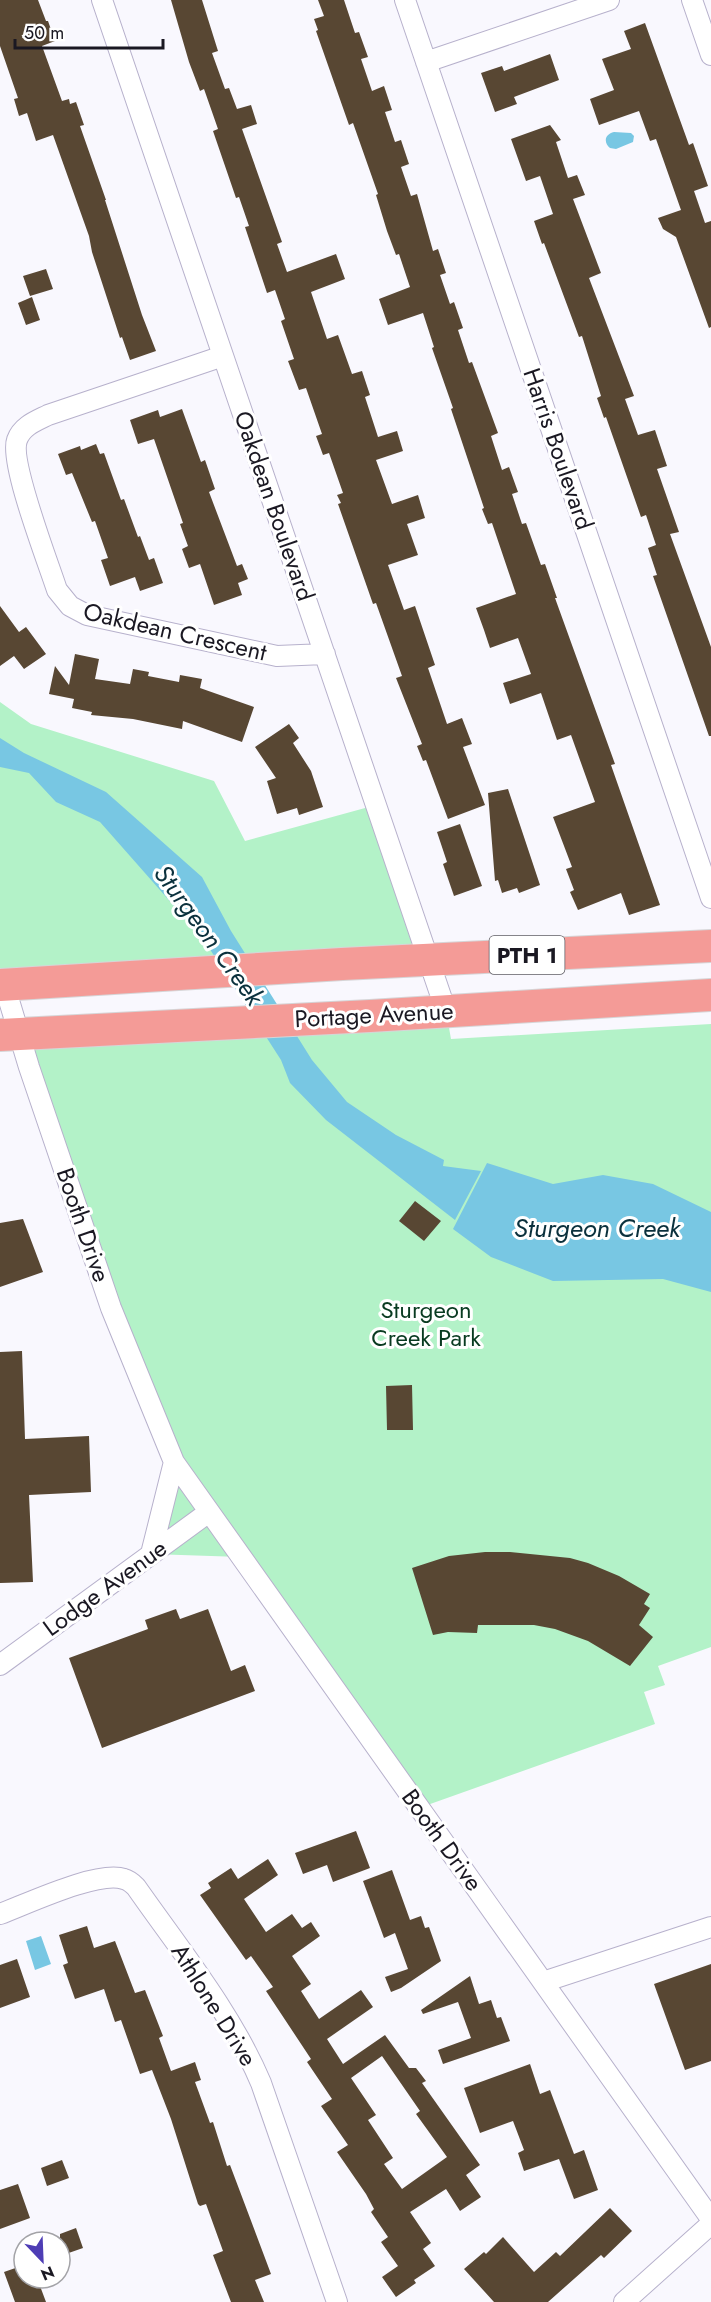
<svg xmlns="http://www.w3.org/2000/svg" width="711" height="2302" font-family="Jost,sans-serif">
<style>
.green{fill:#b3f2c8}
.water{fill:#78c7e3}
.building{fill:#584733;fill-rule:evenodd}
.lines{fill:none;stroke-linecap:round;stroke-linejoin:round}
.minor-casing{stroke:#b7b1cc;stroke-width:22}
.trunk-casing{stroke:#d6d5d7;stroke-width:34}
.minor{stroke:#fff;stroke-width:20}
.trunk{stroke:#f49b97;stroke-width:32}
.labels{text-anchor:middle;stroke-width:6;stroke-linejoin:round;paint-order:stroke}
.shield{fill:#fff;stroke:#5f5d64;stroke-width:1.5}
.shield-label{font-size:22px;font-weight:bold;fill:#1a1822}
.street-label{font-size:24px;fill:#1a1822;stroke:#fff}
.park-label{font-size:24px;fill:#093b21;stroke:#fff}
.water-label{font-size:26px;font-style:italic;fill:#0b313d;stroke:#fff}
</style>
<rect width="100%" height="100%" fill="#f9f8fe"/>
<!-- green -->
<path class="green" d="M 0,702 L 31,724 L 214,781 L 245,841 L 376,805 L 428,961 L 0,985 Z
M 446,1011 L 451,1039 L 711,1024 L 711,1647 L 658,1666 L 665,1685 L 644,1692 L 655,1724 L 419,1808 L 241,1557 L 151,1554 L 174,1462 L 19,1034 Z"/>
<!-- water -->
<path class="water" d="M 614,132 L 631,133 L 634,136 L 633,142 L 616,149 L 610,148 C 603,142 605,134 614,132 Z
M 0,738 L 24,753 L 106,792 L 202,877 L 231,931 L 312,1060 L 347,1102 L 396,1135 L 444,1160 L 443,1166 L 481,1171 L 455,1220 L 326,1120 L 290,1083 L 281,1060 L 204,940 L 100,822 L 56,802 L 29,773 L 0,767 Z
M 487,1163 L 553,1184 L 603,1175 L 653,1184 L 711,1212 L 711,1292 L 663,1279 L 553,1281 L 491,1257 L 453,1229 Z
M 41,1936 L 51,1964 L 35,1970 L 26,1941 Z"/>
<!-- building -->
<path class="building" d="M 0,0 L 38,0 L 46,21 L 48,21 L 55,41 L 42,46 L 62,101 L 69,99 L 70,104 L 76,102 L 84,125 L 80,126 L 106,200 L 105,200 L 142,315 L 156,351 L 130,360 L 122,337 L 120,338 L 92,252 L 89,236 L 53,135 L 36,141 L 27,113 L 19,116 L 14,99 L 18,98 L 0,46 Z
M 171,0 L 202,0 L 218,51 L 212,53 L 225,89 L 229,88 L 237,109 L 251,105 L 257,124 L 242,129 L 282,242 L 277,244 L 287,272 L 336,254 L 345,279 L 311,292 L 327,339 L 338,335 L 352,374 L 362,371 L 370,395 L 365,397 L 378,437 L 397,431 L 403,451 L 376,460 L 392,504 L 418,495 L 425,518 L 407,524 L 418,555 L 388,565 L 404,610 L 415,606 L 435,665 L 428,668 L 447,724 L 462,718 L 472,744 L 463,747 L 485,805 L 448,819 L 426,760 L 423,761 L 417,746 L 422,744 L 396,678 L 402,676 L 376,603 L 373,604 L 338,504 L 341,503 L 337,495 L 343,493 L 329,453 L 323,455 L 316,436 L 322,434 L 306,388 L 299,390 L 288,361 L 294,359 L 281,321 L 285,319 L 275,290 L 267,293 L 245,227 L 249,226 L 239,197 L 236,198 L 213,131 L 218,129 L 204,89 L 200,91 L 189,62 Z
M 318,0 L 344,0 L 355,33 L 359,32 L 368,57 L 361,59 L 372,91 L 384,86 L 392,110 L 385,112 L 395,142 L 401,140 L 409,164 L 401,167 L 411,196 L 417,194 L 433,251 L 438,249 L 446,273 L 440,275 L 450,304 L 454,302 L 463,328 L 458,330 L 469,363 L 472,362 L 498,433 L 491,436 L 502,470 L 509,467 L 518,492 L 512,494 L 522,524 L 526,523 L 541,565 L 545,564 L 557,598 L 555,598 L 615,764 L 611,765 L 660,905 L 629,915 L 621,893 L 578,910 L 570,892 L 574,890 L 566,869 L 572,867 L 553,817 L 595,802 L 571,735 L 557,740 L 541,693 L 510,704 L 503,683 L 531,674 L 518,638 L 490,648 L 484,630 L 476,608 L 516,594 L 492,523 L 488,524 L 482,509 L 484,508 L 451,409 L 453,408 L 432,348 L 434,347 L 423,313 L 388,325 L 379,299 L 410,287 L 399,254 L 396,255 L 387,231 L 376,195 L 378,194 L 353,123 L 349,125 L 316,31 L 318,30 L 314,19 L 324,16 Z
M 645,23 L 689,145 L 693,143 L 708,186 L 694,191 L 705,223 L 711,221 L 711,327 L 709,328 L 676,237 L 663,229 L 658,218 L 681,210 L 656,139 L 650,141 L 639,111 L 599,125 L 590,99 L 614,90 L 602,59 L 631,49 L 624,31 Z
M 550,54 L 559,80 L 514,97 L 517,104 L 495,112 L 481,73 L 502,66 L 504,71 Z
M 550,125 L 561,140 L 556,142 L 568,178 L 577,175 L 585,195 L 573,199 L 601,273 L 589,278 L 634,396 L 625,399 L 638,435 L 655,430 L 667,466 L 657,469 L 679,532 L 670,534 L 711,647 L 711,736 L 709,736 L 653,576 L 657,575 L 648,548 L 656,545 L 646,515 L 641,517 L 606,417 L 604,418 L 597,398 L 601,396 L 582,336 L 579,337 L 544,243 L 542,244 L 534,221 L 553,214 L 540,176 L 526,181 L 511,139 Z
M 46,269 L 53,289 L 30,296 L 23,276 Z
M 32,297 L 40,320 L 26,325 L 18,303 Z
M 182,409 L 201,462 L 205,460 L 215,489 L 209,492 L 237,566 L 242,564 L 248,579 L 238,583 L 242,595 L 214,605 L 200,564 L 189,568 L 182,549 L 188,546 L 180,524 L 183,523 L 154,439 L 138,444 L 130,420 L 158,410 L 160,417 Z
M 96,444 L 100,454 L 104,453 L 121,500 L 124,499 L 138,537 L 140,536 L 149,560 L 154,558 L 163,583 L 140,591 L 135,577 L 110,586 L 101,560 L 108,558 L 95,521 L 92,522 L 72,473 L 66,475 L 58,454 L 80,446 L 81,450 Z
M 0,606 L 19,632 L 26,627 L 46,654 L 24,669 L 14,656 L 0,666 Z
M 75,654 L 99,659 L 95,679 L 130,684 L 133,669 L 149,672 L 148,676 L 179,682 L 180,675 L 202,679 L 200,688 L 254,707 L 242,742 L 183,721 L 182,729 L 133,719 L 91,715 L 92,712 L 72,708 L 74,699 L 49,694 L 55,666 L 69,685 Z
M 289,724 L 299,738 L 293,743 L 311,771 L 323,807 L 299,815 L 297,808 L 277,814 L 267,781 L 276,778 L 255,747 Z
M 508,789 L 540,885 L 519,893 L 517,888 L 502,893 L 498,880 L 495,881 L 488,793 Z
M 460,824 L 482,886 L 454,896 L 443,864 L 447,862 L 437,832 Z
M 415,1201 L 441,1221 L 424,1241 L 399,1221 Z
M 23,1219 L 43,1272 L 0,1287 L 0,1223 Z
M 22,1351 L 25,1439 L 89,1436 L 91,1492 L 29,1495 L 33,1582 L 0,1583 L 0,1352 Z
M 412,1385 L 413,1430 L 387,1430 L 386,1386 Z
M 485,1552 L 510,1552 L 570,1558 L 588,1563 L 619,1576 L 650,1594 L 644,1604 L 650,1608 L 639,1625 L 653,1637 L 630,1666 L 588,1641 L 555,1629 L 534,1625 L 478,1625 L 477,1633 L 448,1632 L 433,1635 L 412,1568 L 449,1556 Z
M 176,1609 L 180,1619 L 208,1609 L 231,1671 L 245,1665 L 255,1691 L 102,1748 L 69,1658 L 148,1629 L 145,1620 Z
M 356,1831 L 370,1868 L 333,1882 L 327,1865 L 303,1874 L 295,1853 Z
M 268,1859 L 278,1875 L 244,1899 L 266,1932 L 292,1914 L 302,1928 L 311,1922 L 320,1936 L 292,1956 L 311,1984 L 301,1991 L 319,2019 L 361,1990 L 373,2007 L 327,2039 L 343,2064 L 385,2035 L 409,2068 L 416,2068 L 426,2081 L 422,2083 L 480,2165 L 466,2175 L 481,2197 L 460,2211 L 446,2189 L 410,2212 L 431,2243 L 423,2249 L 435,2266 L 414,2280 L 416,2283 L 396,2297 L 382,2277 L 398,2266 L 381,2242 L 388,2237 L 371,2212 L 374,2209 L 366,2194 L 337,2152 L 348,2145 L 321,2106 L 332,2099 L 307,2062 L 311,2059 L 266,1991 L 273,1987 L 251,1956 L 246,1960 L 200,1895 L 211,1888 L 208,1883 L 231,1868 L 238,1879 ZM 382,2056 L 420,2111 L 416,2114 L 447,2157 L 402,2189 L 384,2164 L 393,2158 L 368,2120 L 376,2115 L 351,2078 Z
M 392,1870 L 410,1920 L 421,1916 L 425,1928 L 429,1927 L 441,1961 L 401,1988 L 391,1992 L 385,1977 L 408,1969 L 395,1933 L 384,1938 L 363,1881 Z
M 87,1926 L 94,1948 L 115,1941 L 135,1993 L 145,1990 L 163,2036 L 159,2038 L 171,2071 L 195,2062 L 201,2080 L 195,2082 L 210,2123 L 213,2122 L 227,2166 L 230,2165 L 271,2274 L 255,2280 L 264,2302 L 231,2302 L 213,2255 L 223,2251 L 206,2204 L 200,2206 L 198,2204 L 171,2119 L 152,2070 L 140,2074 L 121,2020 L 115,2022 L 104,1989 L 75,1999 L 63,1965 L 68,1963 L 59,1935 Z
M 17,1959 L 30,1997 L 0,2008 L 0,1965 Z
M 711,1964 L 711,2061 L 685,2070 L 654,1984 Z
M 470,1976 L 479,2004 L 491,2000 L 497,2018 L 501,2017 L 510,2041 L 443,2064 L 438,2050 L 471,2038 L 458,2002 L 423,2014 L 421,2010 Z
M 530,2064 L 540,2094 L 550,2090 L 574,2154 L 584,2150 L 598,2190 L 574,2199 L 559,2159 L 524,2171 L 518,2153 L 524,2150 L 513,2121 L 480,2133 L 464,2088 Z
M 62,2160 L 69,2178 L 47,2186 L 41,2168 Z
M 18,2184 L 30,2218 L 0,2229 L 0,2190 Z
M 610,2208 L 632,2231 L 604,2258 L 601,2255 L 548,2302 L 494,2302 L 464,2269 L 484,2252 L 486,2254 L 503,2237 L 534,2272 L 556,2252 L 560,2256 Z
M 76,2228 L 83,2248 L 60,2256 L 60,2234 Z
M 24,2265 L 24,2278 L 37,2278 L 46,2302 L 15,2302 L 4,2272 Z"/>
<g class="lines">
<defs>
<path id="minor" d="M 102,0 L 446,1011
M 405,0 L 711,898
M 692,0 L 711,55
M 426,62 L 609,0
M 223,356 L 48,415 C 36,421 22,426 17,440 C 9,462 48,562 57,590 L 70,606 L 87,615 L 277,656 L 325,654
M 4,984 L 29,1067 L 111,1308 L 174,1462 L 711,2219
M 151,1554 L 174,1462
M 0,1665 L 209,1512
M 0,1914 C 27,1904 98,1870 124,1879 C 128,1880 133,1884 136,1887 C 180,1950 231,2012 261,2083 L 337,2302
M 543,1982 L 711,1927
M 624,2302 L 711,2224"/>
<path id="trunk" d="M 0,985 L 342,964 L 711,946
M 0,1035 L 370,1016 L 711,995"/>
</defs>
<!-- minor casing -->
<use href="#minor" class="minor-casing"/>
<!-- trunk casing -->
<use href="#trunk" class="trunk-casing"/>
<!-- minor -->
<use href="#minor" class="minor"/>
<!-- trunk -->
<use href="#trunk" class="trunk"/>
</g>
<g class="labels">
<!-- shield labels -->
<rect class="shield" x="489.5" y="936" width="75" height="38" rx="4.5"/>
<g class="shield-label">
<text x="527" y="963">PTH 1</text>
</g>
<!-- street labels -->
<g class="street-label">
<text transform="translate(558 449) rotate(71)" y="8">Harris Boulevard</text>
<text transform="translate(274 506) rotate(71)" y="8">Oakdean Boulevard</text>
<text transform="translate(175 632) rotate(13)" y="8">Oakdean Crescent</text>
<text transform="translate(374 1015) rotate(-3)" y="8">Portage Avenue</text>
<text transform="translate(83 1225) rotate(71)" y="8">Booth Drive</text>
<text transform="translate(105 1588) rotate(-36)" y="8">Lodge Avenue</text>
<text transform="translate(442 1840) rotate(54)" y="8">Booth Drive</text>
<text transform="translate(214 2005) rotate(58)" y="8">Athlone Drive</text>
</g>
<!-- park labels -->
<g class="park-label">
<text x="426" y="1318">Sturgeon<tspan x="426" dy="28">Creek Park</tspan></text>
</g>
<!-- water labels -->
<g class="water-label">
<text transform="translate(209 935) rotate(54)" y="9">Sturgeon Creek</text>
<text x="597" y="1237">Sturgeon Creek</text>
</g>
</g>
<!-- north arrow -->
<g transform="translate(42 2260) rotate(157)"><circle r="28" fill="#ffffff" stroke="#a3a3a7" stroke-width="1.5"/>
<path d="M0-4.5L10 22L0 15L-10 22Z" fill="#4e3db5"/>
<text y="-9" font-size="16" font-weight="bold" text-anchor="middle" fill="#1a1822">N</text>
</g>
<!-- scale -->
<path d="M15 39v9h148v-9" fill="none" stroke="#1a1822" stroke-width="3"/>
<text x="24" y="39" font-size="18" fill="#1a1822" stroke="#ffffff" stroke-width="4.5" paint-order="stroke">50 m</text>
</svg>
